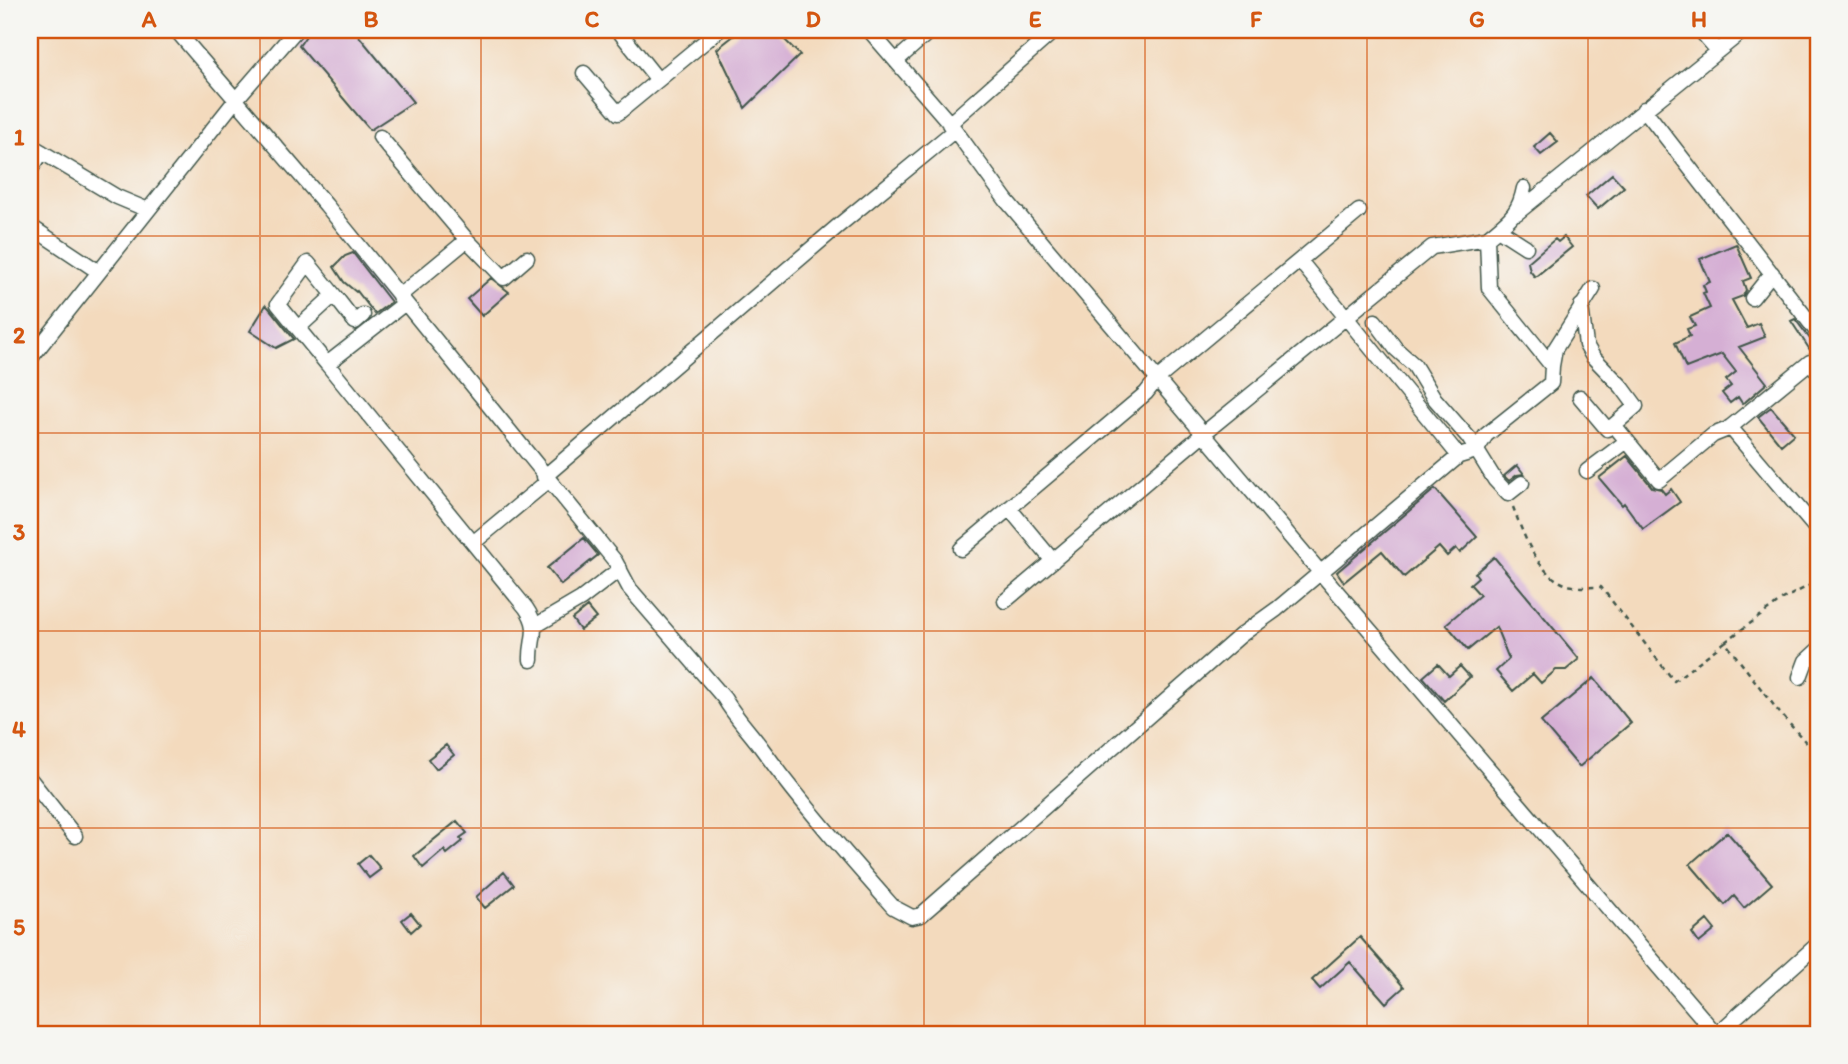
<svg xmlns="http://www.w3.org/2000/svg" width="1848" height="1064" font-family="Itim,sans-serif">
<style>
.building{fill:#d5afd4}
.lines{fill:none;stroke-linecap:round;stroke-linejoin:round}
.street-casing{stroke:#3f5549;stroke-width:17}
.path{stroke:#3f5549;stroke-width:2.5;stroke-dasharray:5 5;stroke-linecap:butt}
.street{stroke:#fff;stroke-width:14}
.grid{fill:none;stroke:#d45610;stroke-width:2;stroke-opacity:0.55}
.neatline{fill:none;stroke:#d45610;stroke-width:2.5}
.grid-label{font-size:23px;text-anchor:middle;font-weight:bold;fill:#d45610}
</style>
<rect width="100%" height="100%" fill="#f6f6f2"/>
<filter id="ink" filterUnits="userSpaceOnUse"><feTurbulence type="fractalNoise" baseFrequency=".0143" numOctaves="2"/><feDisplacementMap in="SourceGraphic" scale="14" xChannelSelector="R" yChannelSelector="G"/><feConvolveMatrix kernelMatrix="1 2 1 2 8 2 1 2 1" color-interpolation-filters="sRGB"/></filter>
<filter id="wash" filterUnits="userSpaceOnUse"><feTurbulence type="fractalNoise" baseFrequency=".00686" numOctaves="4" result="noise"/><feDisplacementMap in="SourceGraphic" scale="28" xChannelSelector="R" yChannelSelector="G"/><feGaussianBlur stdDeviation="1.57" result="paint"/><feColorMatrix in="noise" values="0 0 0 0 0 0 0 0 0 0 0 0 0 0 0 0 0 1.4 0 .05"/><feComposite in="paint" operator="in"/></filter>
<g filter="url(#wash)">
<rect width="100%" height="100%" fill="#f3dabd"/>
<g id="blocks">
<!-- building -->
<path class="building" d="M 310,30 L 354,30 L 413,102 L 370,130 L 299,46 Z
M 741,30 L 775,30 L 800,55 L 745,108 L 717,49 Z
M 1550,133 L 1558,142 L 1541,155 L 1534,147 Z
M 1612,174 L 1624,187 L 1598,209 L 1586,196 Z
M 1564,237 L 1572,247 L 1535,277 L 1530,271 L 1528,262 L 1555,239 L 1558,242 Z
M 1736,244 L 1751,278 L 1743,281 L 1746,290 L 1743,296 L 1732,300 L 1747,328 L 1759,323 L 1765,337 L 1739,347 L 1767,383 L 1745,402 L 1742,403 L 1738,397 L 1730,403 L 1722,393 L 1731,386 L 1726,380 L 1736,372 L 1722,354 L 1686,368 L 1675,343 L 1690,336 L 1687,329 L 1695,326 L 1690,317 L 1710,308 L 1703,293 L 1706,292 L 1703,285 L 1710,282 L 1700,259 Z
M 353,253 L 391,302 L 375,314 L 357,291 L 356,292 L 344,282 L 334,267 L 345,256 Z
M 491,278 L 509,292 L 482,316 L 467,299 Z
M 266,305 L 269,308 L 294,339 L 276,348 L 250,331 Z
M 1795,319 L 1810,339 L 1818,342 L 1818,345 L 1810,350 L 1791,321 Z
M 1771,407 L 1794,434 L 1781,445 L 1758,417 Z
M 1627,456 L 1652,487 L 1661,489 L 1665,494 L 1671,489 L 1680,502 L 1643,529 L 1624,503 L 1622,505 L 1599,478 Z
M 1517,465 L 1524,474 L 1517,475 L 1509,481 L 1504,476 Z
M 1435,489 L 1477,537 L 1460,553 L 1456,548 L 1447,556 L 1439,547 L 1404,577 L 1382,551 L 1344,582 L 1337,572 Z
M 584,538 L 598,555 L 561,585 L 547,568 Z
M 1494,557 L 1579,659 L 1566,670 L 1556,670 L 1541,683 L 1533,674 L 1513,691 L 1496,671 L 1509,659 L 1496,627 L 1468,650 L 1446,624 L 1480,595 L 1470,584 L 1478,577 L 1475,573 Z
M 587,607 L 596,618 L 580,630 L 572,619 Z
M 1438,664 L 1449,676 L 1460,666 L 1470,677 L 1444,701 L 1423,677 Z
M 1594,678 L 1631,723 L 1579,767 L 1541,722 Z
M 446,745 L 454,755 L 436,769 L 428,759 Z
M 457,821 L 467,833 L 460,838 L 463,841 L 447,854 L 444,850 L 423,868 L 414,856 Z
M 1727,832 L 1772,884 L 1744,908 L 1734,896 L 1725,905 L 1690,864 Z
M 369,855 L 381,869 L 369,878 L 358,864 Z
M 504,872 L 514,885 L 485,908 L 476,897 Z
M 411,913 L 420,924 L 411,932 L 402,920 Z
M 1707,920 L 1715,930 L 1699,943 L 1692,933 Z
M 1360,937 L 1404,987 L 1386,1003 L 1350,962 L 1320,989 L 1312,980 Z"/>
</g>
</g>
<g filter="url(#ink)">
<use href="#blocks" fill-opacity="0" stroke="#3f5549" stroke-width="2"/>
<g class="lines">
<defs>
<path id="street" d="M 176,30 L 326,205 L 615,561 L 630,589 L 724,698 C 735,717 750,732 763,750 C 803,805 848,856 893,907 L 912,917 L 921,915 L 1241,635 L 1277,609 L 1459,456 L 1476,451 L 1486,435 L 1551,383 L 1552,366 L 1489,288 L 1487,238 C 1507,221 1519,215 1524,188
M 618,30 L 658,80
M 869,30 L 952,126 L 1006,200 L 1320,572 L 1716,1034
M 1700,30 L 1718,51
M 896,61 L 931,30
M 584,73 L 618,113 L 719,30
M 1644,109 L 1818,333
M 949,124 L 1055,30
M 380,137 L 467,240 L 399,296
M 30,145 L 117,197 L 148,210
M 30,170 L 42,152
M 1517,213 L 1744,30
M 30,226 L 99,272
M 1498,229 L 1526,247
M 467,240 L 504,278 L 527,258
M 1300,261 L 1459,456
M 334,295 L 355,322 L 363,315
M 1752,298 L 1772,273
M 405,303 L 327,364 L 526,608 C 541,630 530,638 531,660
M 1581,306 L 1586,345 L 1593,357 L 1622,387 L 1636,406 L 1614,425 L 1659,480 L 1713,435 L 1728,429 L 1810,362 L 1818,372
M 1375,321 L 1396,349 L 1414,365 L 1434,398 L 1469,438 L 1495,480 L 1508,494 L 1522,483
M 298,328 L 334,295 L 308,263 L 278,304 L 327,364
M 30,359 L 238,97 L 296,30
M 1552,366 L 1555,349 L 1593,289
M 1580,397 L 1607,429 L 1614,425
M 1730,427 L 1818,531
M 1587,471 L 1627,441
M 544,477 L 838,226 L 955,130
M 1009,508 L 1053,561
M 473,543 L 548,481
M 961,549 L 1146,393 L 1157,379 L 1359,211
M 1005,601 L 1203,434 L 1432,247 L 1487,238
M 535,626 L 581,599 L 620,569
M 1800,677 L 1806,661 L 1818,650
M 30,779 L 75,836
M 1717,1034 L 1818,944"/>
</defs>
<!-- street casing -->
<use href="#street" class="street-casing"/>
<!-- path -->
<path class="path" d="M 1513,507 C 1523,533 1537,576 1568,585 C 1578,588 1591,587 1601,587 L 1674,681 L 1725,642 L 1779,712 L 1818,756
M 1725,642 L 1783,599 L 1818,581"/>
<!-- street -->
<use href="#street" class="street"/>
</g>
</g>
<!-- grid -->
<path class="grid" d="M 260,30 L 260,1034M 481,30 L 481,1034M 703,30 L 703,1034M 924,30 L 924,1034M 1145,30 L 1145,1034M 1367,30 L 1367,1034M 1588,30 L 1588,1034M 30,236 L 1818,236M 30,433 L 1818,433M 30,631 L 1818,631M 30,828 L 1818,828"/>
<!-- margin -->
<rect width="1848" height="1064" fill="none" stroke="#f6f6f2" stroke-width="77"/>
<rect x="38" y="38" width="1772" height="988" class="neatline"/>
<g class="grid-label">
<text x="149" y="27">A</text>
<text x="371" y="27">B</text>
<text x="592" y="27">C</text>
<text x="813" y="27">D</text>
<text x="1035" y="27">E</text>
<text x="1256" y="27">F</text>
<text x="1477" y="27">G</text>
<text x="1699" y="27">H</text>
<text x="19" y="145">1</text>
<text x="19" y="343">2</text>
<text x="19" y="540">3</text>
<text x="19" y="737">4</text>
<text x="19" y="935">5</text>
</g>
</svg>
